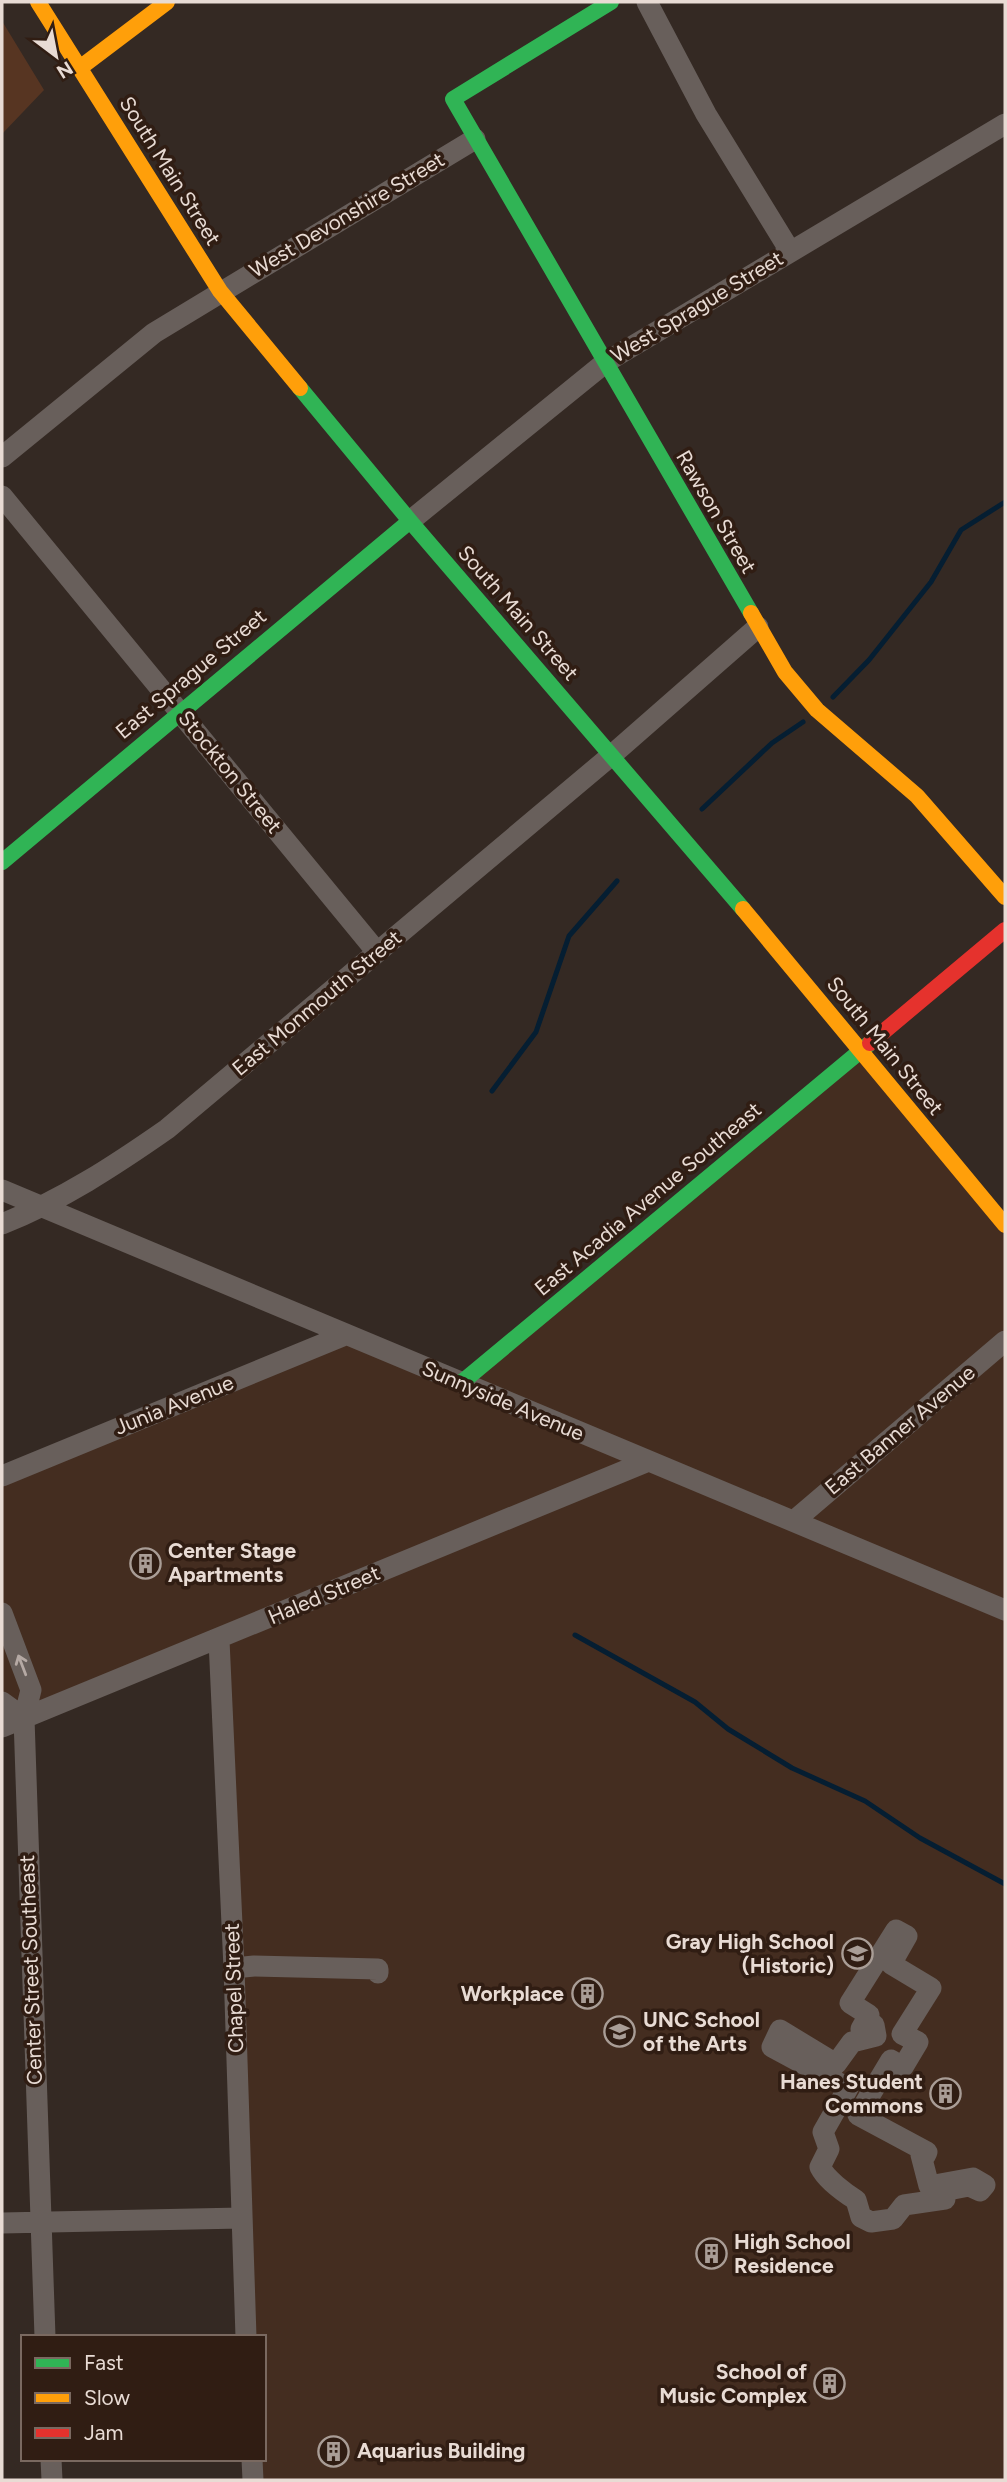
<svg xmlns="http://www.w3.org/2000/svg" width="1007" height="2482" font-family="Figtree,sans-serif">
<style>
.built{fill:#442d20}
.green{fill:#573522}
.lines{fill:none;stroke-linecap:round;stroke-linejoin:round}
.stream{stroke:#051e32;stroke-width:5}
.street{stroke:#685f5b;stroke-width:21}
.fast{stroke:#30b455;stroke-width:16}
.slow{stroke:#ff9f0a;stroke-width:16}
.jam{stroke:#e5322d;stroke-width:16}
.oneway{stroke:#b5a9a4}
.labels{text-anchor:middle;stroke-width:7;stroke-linejoin:round;paint-order:stroke}
.street-label{font-size:21px;fill:#e8dbd4;stroke:#301d13}
.poi-label{font-size:21px;font-weight:bold;fill:#e8dbd4;stroke:#301d13;text-anchor:start}
</style>
<rect width="100%" height="100%" fill="#342923"/>
<!-- built -->
<path class="built" d="M 862,1050 L 1005,1222 L 1005,2480 L 253,2480 L 252,2459 L 264,2459 L 264,2337 L 247,2337 L 219,1641 L 2,1727 L 2,1476 L 345,1335 L 461,1383 Z"/>
<!-- green -->
<path class="green" d="M 2,21 L 44,90 L 2,134 Z"/>
<g class="lines">
<!-- stream -->
<path class="stream" d="M 833,697 L 869,660 L 931,582 L 961,530 L 1005,502
M 702,809 L 772,743 L 803,722
M 492,1091 L 536,1032 L 569,936 L 617,881
M 575,1635 L 695,1702 L 728,1729 L 792,1768 L 865,1801 L 920,1838 L 1005,1884"/>
<!-- street -->
<path class="street" d="M 647,2 L 706,114 L 790,251
M 2,457 L 154,333 L 475,139
M 2,496 L 377,952
M 410,521 L 606,362 L 1005,124
M 2,1190 L 1005,1610
M 2,1224 C 62,1200 114,1166 167,1129 L 613,754 L 758,627
M 2,1476 L 345,1335
M 795,1520 L 1005,1341
M 2,1613 L 31,1690 L 24,1718 L 45,2337
M 219,1640 L 234,1968 L 246,2337
M 2,1702 L 24,1718
M 2,1727 L 646,1462
M 896,1930 L 907,1936 L 891,1964 L 931,1988 L 902,2034 L 918,2042 L 903,2067 L 891,2060 L 858,2115 L 927,2152 L 925,2156 L 921,2155 L 929,2186 L 973,2178 L 985,2185 L 980,2191 L 969,2186 L 943,2191 L 945,2199 L 904,2205 L 893,2219 L 871,2222 L 861,2217 L 856,2200 C 845,2193 826,2179 820,2167 L 829,2149 L 823,2132 L 848,2088 L 772,2047 L 780,2030 L 836,2064 L 852,2042 L 876,2036 L 874,2025 L 861,2029 L 869,2015 L 850,2003 Z
M 234,1968 L 254,1966 L 378,1969 L 378,1973
M 2,2223 L 241,2218
M 51,2459 L 52,2480
M 252,2459 L 253,2480"/>
<!-- fast -->
<path class="fast" d="M 611,2 L 453,99 L 751,613
M 300,388 L 410,521 L 743,909
M 2,862 L 410,521
M 461,1383 L 870,1043"/>
<!-- slow -->
<path class="slow" d="M 38,2 L 220,291 L 300,388
M 81,67 L 167,2
M 751,613 L 785,672 L 817,710 L 917,796 L 1005,897
M 743,909 L 1005,1225"/>
<!-- jam -->
<path class="jam" d="M 870,1043 L 1005,930"/>
</g>
<!-- one-way arrows -->
<defs><path id="oneway-shaft" d="M-6 0H5M1.5-3L5.5 0L1.5 3" fill="none" stroke-width="1.6" stroke-linecap="round" stroke-linejoin="round" transform="scale(1.75)"/></defs>
<use class="oneway" href="#oneway-shaft" transform="translate(22 1665) rotate(-111)"/>
<!-- icons -->
<defs>
<symbol id="building-ring" viewBox="-11 -11 22 22"><circle r="9.5" fill="#301d13" stroke="#a99d96" stroke-width="1.5"/><path d="M-4-6H4V6H1V3H-1V6H-4ZM-2.5-4.3h1.7v1.8h-1.7ZM.8-4.3h1.7v1.8H.8ZM-2.5-1h1.7V.8h-1.7ZM.8-1h1.7V.8H.8Z" fill="#a99d96"/></symbol>
<symbol id="school-ring" viewBox="-11 -11 22 22"><circle r="9.5" fill="#301d13" stroke="#a99d96" stroke-width="1.5"/><path d="M0-5L7-2L0 1L-7-2ZM-4 1L0 2.5L4 1V4Q0 6-4 4Z" fill="#a99d96"/></symbol>
<symbol id="university-ring" viewBox="-11 -11 22 22"><circle r="9.5" fill="#301d13" stroke="#a99d96" stroke-width="1.5"/><path d="M0-5L7-2L0 1L-7-2ZM-4 1L0 2.5L4 1V4Q0 6-4 4Z" fill="#a99d96"/></symbol>
</defs>
<g fill-rule="evenodd">
<use href="#building-ring" x="128" y="1546" width="35" height="35"/>
<use href="#school-ring" x="840" y="1936" width="35" height="35"/>
<use href="#building-ring" x="570" y="1976" width="35" height="35"/>
<use href="#university-ring" x="602" y="2014" width="35" height="35"/>
<use href="#building-ring" x="928" y="2076" width="35" height="35"/>
<use href="#building-ring" x="694" y="2236" width="35" height="35"/>
<use href="#building-ring" x="812" y="2366" width="35" height="35"/>
<use href="#building-ring" x="316" y="2434" width="35" height="35"/>
</g>
<g class="labels">
<!-- street labels -->
<g class="street-label">
<text transform="translate(170 171) rotate(58)" y="7">South Main Street</text>
<text transform="translate(347 215) rotate(-31)" y="7">West Devonshire Street</text>
<text transform="translate(697 307) rotate(-31)" y="7">West Sprague Street</text>
<text transform="translate(716 512) rotate(60)" y="7">Rawson Street</text>
<text transform="translate(518 613) rotate(49)" y="7">South Main Street</text>
<text transform="translate(191 674) rotate(-40)" y="7">East Sprague Street</text>
<text transform="translate(230 772) rotate(51)" y="7">Stockton Street</text>
<text transform="translate(317 1003) rotate(-40)" y="7">East Monmouth Street</text>
<text transform="translate(885 1046) rotate(51)" y="7">South Main Street</text>
<text transform="translate(648 1199) rotate(-40)" y="7">East Acadia Avenue Southeast</text>
<text transform="translate(503 1401) rotate(23)" y="7">Sunnyside Avenue</text>
<text transform="translate(174 1405) rotate(-22)" y="7">Junia Avenue</text>
<text transform="translate(900 1430) rotate(-40)" y="7">East Banner Avenue</text>
<text transform="translate(324 1595) rotate(-23)" y="7">Haled Street</text>
<text transform="translate(31 1970) rotate(-92)" y="7">Center Street Southeast</text>
<text transform="translate(234 1988) rotate(-92)" y="7">Chapel Street</text>
</g>
<!-- poi labels -->
<g class="poi-label">
<text x="168" y="1558">Center Stage<tspan x="168" dy="24">Apartments</tspan></text>
<text x="834" y="1949" text-anchor="end">Gray High School<tspan x="834" dy="24">(Historic)</tspan></text>
<text x="564" y="2001" text-anchor="end">Workplace</text>
<text x="643" y="2027">UNC School<tspan x="643" dy="24">of the Arts</tspan></text>
<text x="923" y="2089" text-anchor="end">Hanes Student<tspan x="923" dy="24">Commons</tspan></text>
<text x="734" y="2249">High School<tspan x="734" dy="24">Residence</tspan></text>
<text x="807" y="2379" text-anchor="end">School of<tspan x="807" dy="24">Music Complex</tspan></text>
<text x="357" y="2458">Aquarius Building</text>
</g>
</g>
<!-- border -->
<rect width="1007" height="2482" fill="none" stroke="#e8dbd4" stroke-width="7"/>
<!-- legend -->
<rect x="21" y="2335" width="245" height="126" fill="#301d13" stroke="#7a6960" stroke-width="2"/>
<rect x="35" y="2358" width="35" height="10" fill="#30b455" stroke="#7a6960" stroke-width="2"/>
<text x="84" y="2370" font-size="21" fill="#e8dbd4">Fast</text>
<rect x="35" y="2393" width="35" height="10" fill="#ff9f0a" stroke="#7a6960" stroke-width="2"/>
<text x="84" y="2405" font-size="21" fill="#e8dbd4">Slow</text>
<rect x="35" y="2428" width="35" height="10" fill="#e5322d" stroke="#7a6960" stroke-width="2"/>
<text x="84" y="2440" font-size="21" fill="#e8dbd4">Jam</text>
<!-- north arrow -->
<g transform="translate(56 56) rotate(148)" stroke="#301d13" stroke-width="5" paint-order="stroke">
<path d="M0-5L12 26L0 18L-12 26Z" fill="#e8dbd4"/>
<text y="-10" font-size="19" font-weight="bold" text-anchor="middle" fill="#e8dbd4">N</text>
</g>
</svg>
